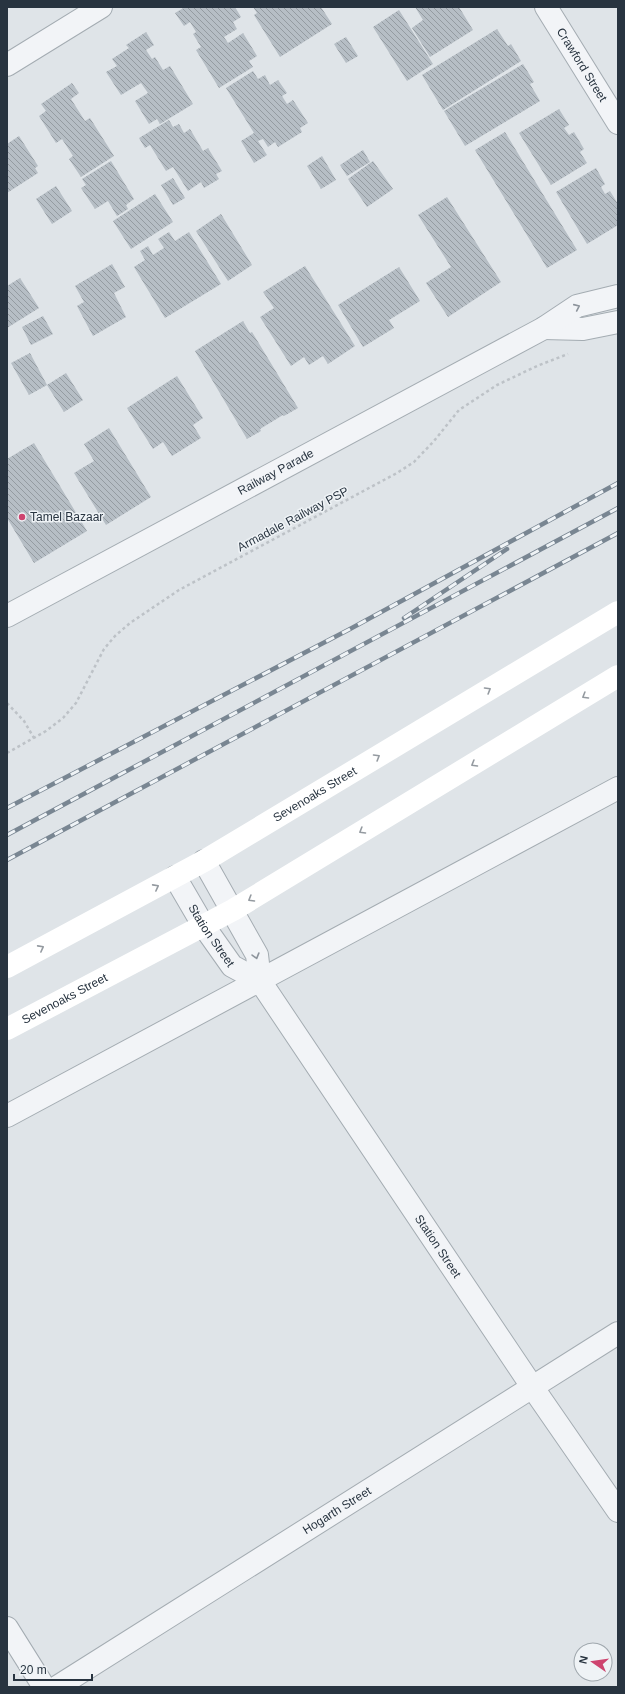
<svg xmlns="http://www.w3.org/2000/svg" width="625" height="1694" font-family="Helvetica,sans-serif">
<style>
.building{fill:url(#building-back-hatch)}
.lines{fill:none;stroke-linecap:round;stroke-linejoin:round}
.minor-casing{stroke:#a4acb2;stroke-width:24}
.tertiary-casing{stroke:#a4acb2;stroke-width:24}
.path{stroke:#bdc2c7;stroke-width:2.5;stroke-dasharray:3 3;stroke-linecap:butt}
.minor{stroke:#f2f4f7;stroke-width:22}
.tertiary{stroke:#f2f4f7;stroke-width:22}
.secondary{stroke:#fff;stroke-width:22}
.rail-casing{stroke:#798692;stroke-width:4.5}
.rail{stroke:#eff3f6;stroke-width:3;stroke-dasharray:9;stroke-linecap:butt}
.oneway{stroke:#8d949c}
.oneway2{stroke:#949aa0}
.poi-dot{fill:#ce446f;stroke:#eff3f6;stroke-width:1.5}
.labels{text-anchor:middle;stroke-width:3;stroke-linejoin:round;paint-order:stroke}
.street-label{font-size:12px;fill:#283440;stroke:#eff3f6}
.poi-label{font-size:12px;fill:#283440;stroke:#eff3f6;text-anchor:start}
</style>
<defs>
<pattern id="building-back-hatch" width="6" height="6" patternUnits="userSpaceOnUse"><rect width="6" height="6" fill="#b6bec5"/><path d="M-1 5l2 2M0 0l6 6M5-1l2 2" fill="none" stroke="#949ba1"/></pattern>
</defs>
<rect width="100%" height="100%" fill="#dfe4e8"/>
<!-- building -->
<path class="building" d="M 185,7 L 235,7 L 241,17 L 233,22 L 237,29 L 224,37 L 228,43 L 243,33 L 257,56 L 249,61 L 253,67 L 219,88 L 196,50 L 201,47 L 193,34 L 196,32 L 190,22 L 184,26 L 175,13 Z
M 253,7 L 321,7 L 332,24 L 280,57 L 254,15 L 257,13 Z
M 415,7 L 459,7 L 473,30 L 430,57 L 412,28 L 423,20 Z
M 399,10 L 433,64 L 407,81 L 373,27 Z
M 497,29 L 508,46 L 511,44 L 521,61 L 443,110 L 422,75 Z
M 146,32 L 154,45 L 146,50 L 152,59 L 155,57 L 163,70 L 170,66 L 193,104 L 160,124 L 157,119 L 149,124 L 135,101 L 148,93 L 141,83 L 121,95 L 106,72 L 117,66 L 112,59 L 129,48 L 126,45 Z
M 346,37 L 358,56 L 346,63 L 334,44 Z
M 523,64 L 534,82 L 530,84 L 540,101 L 465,146 L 444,111 Z
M 253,71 L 258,79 L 265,75 L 270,85 L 278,80 L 287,93 L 282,96 L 287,104 L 293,100 L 308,123 L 300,128 L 302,132 L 278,147 L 275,142 L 268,147 L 263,139 L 258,141 L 267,155 L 254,163 L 241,141 L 254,133 L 226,88 Z
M 72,83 L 79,93 L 71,99 L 85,121 L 90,118 L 114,156 L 81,177 L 69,159 L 73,156 L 62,139 L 56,143 L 39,116 L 46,111 L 41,104 Z
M 559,109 L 569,125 L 564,128 L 569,135 L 574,132 L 584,149 L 580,152 L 587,163 L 551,185 L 519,133 Z
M 169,120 L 173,127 L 179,124 L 184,133 L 190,129 L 203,151 L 208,148 L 222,171 L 216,174 L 219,179 L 204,188 L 201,182 L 188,191 L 173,167 L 166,171 L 150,145 L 145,148 L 139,138 Z
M 505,132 L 577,250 L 547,268 L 475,150 Z
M 19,136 L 38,166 L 35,168 L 38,173 L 7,193 L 7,144 Z
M 363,150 L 370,162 L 347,176 L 340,165 Z
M 322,156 L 336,180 L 321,189 L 307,166 Z
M 111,161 L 134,199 L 126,205 L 128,209 L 117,216 L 108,201 L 95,209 L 81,188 L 86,185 L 82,179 Z
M 373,161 L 393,189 L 367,207 L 348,179 Z
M 596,168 L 605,184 L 601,187 L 605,194 L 610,191 L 618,204 L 618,210 L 617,210 L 618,213 L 618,225 L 587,244 L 556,192 Z
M 173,178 L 185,198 L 173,205 L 161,185 Z
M 56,186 L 72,211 L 52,224 L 36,199 Z
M 155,194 L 173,222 L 131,249 L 113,221 Z
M 447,197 L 501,282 L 448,317 L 426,283 L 451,267 L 418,215 Z
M 221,214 L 252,265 L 228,281 L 196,231 Z
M 169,232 L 175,241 L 189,232 L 221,284 L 165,318 L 134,267 L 145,260 L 140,251 L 148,246 L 153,255 L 164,248 L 158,239 Z
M 112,264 L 125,287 L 114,293 L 126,317 L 93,336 L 77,306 L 84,302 L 75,286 Z
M 305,266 L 355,346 L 328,364 L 323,356 L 309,365 L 304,357 L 291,366 L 260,317 L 274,308 L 263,292 Z
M 399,267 L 420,301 L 389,320 L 394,328 L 363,347 L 338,305 Z
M 20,278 L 39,308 L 7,328 L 7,286 Z
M 43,316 L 53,334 L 31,345 L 22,327 Z
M 243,321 L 250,333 L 252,332 L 298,408 L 284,416 L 283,415 L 260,429 L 261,431 L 247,439 L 195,351 Z
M 30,353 L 47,385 L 29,395 L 11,363 Z
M 66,373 L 83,400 L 64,412 L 47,385 Z
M 177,376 L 203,418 L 193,425 L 201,438 L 172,456 L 163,442 L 153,449 L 127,408 Z
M 109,428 L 151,497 L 106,525 L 74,473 L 94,461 L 84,444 Z
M 34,443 L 87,531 L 34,563 L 7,518 L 7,459 Z"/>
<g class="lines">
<defs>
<g id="minor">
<path id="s1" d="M 546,7 L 618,123"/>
<path d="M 7,65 L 101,7"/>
<path d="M 7,1116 L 618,788"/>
<path d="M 7,1628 L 44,1687"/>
<path id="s2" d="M 57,1687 L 618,1333"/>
</g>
<g id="tertiary">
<path d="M 544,328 L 583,329 L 618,322"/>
<path id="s3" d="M 7,616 L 544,328 L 577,306 L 618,296"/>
<path d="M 204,861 L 257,955 L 260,981"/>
<path id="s4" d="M 175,877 L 203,925 L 232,966 L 260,981 L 533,1388 L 618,1511"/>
</g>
</defs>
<!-- minor casing -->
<use href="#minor" class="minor-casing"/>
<!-- tertiary casing -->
<use href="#tertiary" class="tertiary-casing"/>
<!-- path -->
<path class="path" d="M 7,703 L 24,721 L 34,738
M 7,753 L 46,731 L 63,718 L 76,703 L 104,649 L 115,636 L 130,623 L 179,590 L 397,473 L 414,462 L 434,441 L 459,410 L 497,385 L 537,366 L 568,354"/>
<!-- minor -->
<use href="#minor" class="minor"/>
<!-- tertiary -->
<use href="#tertiary" class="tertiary"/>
<!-- secondary -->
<g class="secondary">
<path id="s5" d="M 7,967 L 204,861 L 618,612"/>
<path id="s6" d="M 7,1029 L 233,910 L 618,676"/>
</g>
<defs>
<path id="rail" d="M 404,618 L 507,549
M 7,808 L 350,629 L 618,483
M 7,835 L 618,508
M 7,860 L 618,533"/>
</defs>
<!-- rail casing -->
<use href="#rail" class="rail-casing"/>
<!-- rail -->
<use href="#rail" class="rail"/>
</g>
<!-- one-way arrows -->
<defs><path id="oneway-chevron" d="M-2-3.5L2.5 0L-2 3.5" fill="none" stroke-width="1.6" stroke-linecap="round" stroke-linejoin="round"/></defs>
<g class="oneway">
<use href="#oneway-chevron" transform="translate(577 307) rotate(-24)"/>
<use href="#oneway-chevron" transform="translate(256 956) rotate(74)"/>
</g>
<g class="oneway2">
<use href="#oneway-chevron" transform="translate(488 690) rotate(-31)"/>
<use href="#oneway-chevron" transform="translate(585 696) rotate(149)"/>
<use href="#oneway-chevron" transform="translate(377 757) rotate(-31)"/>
<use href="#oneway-chevron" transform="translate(474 764) rotate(149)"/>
<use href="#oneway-chevron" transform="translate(362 831) rotate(149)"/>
<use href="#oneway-chevron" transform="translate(156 887) rotate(-28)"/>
<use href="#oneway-chevron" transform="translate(251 899) rotate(149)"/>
<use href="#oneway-chevron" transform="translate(41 948) rotate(-28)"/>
</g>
<!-- markers -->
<circle class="poi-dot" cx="22" cy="517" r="4"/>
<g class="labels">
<!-- street labels -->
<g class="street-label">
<text dy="4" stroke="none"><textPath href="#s1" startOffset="68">Crawford Street</textPath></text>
<text dy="4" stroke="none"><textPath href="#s3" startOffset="305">Railway Parade</textPath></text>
<text transform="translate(293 519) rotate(-28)" y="4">Armadale Railway PSP</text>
<text dy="4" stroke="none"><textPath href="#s5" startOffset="353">Sevenoaks Street</textPath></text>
<text dy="4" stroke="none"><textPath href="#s4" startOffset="69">Station Street</textPath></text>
<text dy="4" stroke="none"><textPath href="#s6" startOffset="65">Sevenoaks Street</textPath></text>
<text dy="4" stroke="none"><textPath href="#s4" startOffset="457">Station Street</textPath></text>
<text dy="4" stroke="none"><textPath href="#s2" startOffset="331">Hogarth Street</textPath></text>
</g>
<!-- poi labels -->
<g class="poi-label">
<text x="30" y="521">Tamel Bazaar</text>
</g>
</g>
<!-- border -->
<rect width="625" height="1694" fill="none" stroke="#283440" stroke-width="16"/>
<!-- north arrow -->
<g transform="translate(593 1662) rotate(283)"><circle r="19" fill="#eff3f6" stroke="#9fa7ad"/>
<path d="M0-3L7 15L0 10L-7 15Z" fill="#ce446f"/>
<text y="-6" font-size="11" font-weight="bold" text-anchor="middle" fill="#283440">N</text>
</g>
<!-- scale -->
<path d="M14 1674v6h78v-6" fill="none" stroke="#283440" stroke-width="2"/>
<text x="20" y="1674" font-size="12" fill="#283440" stroke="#eff3f6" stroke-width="3" paint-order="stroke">20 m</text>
</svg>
